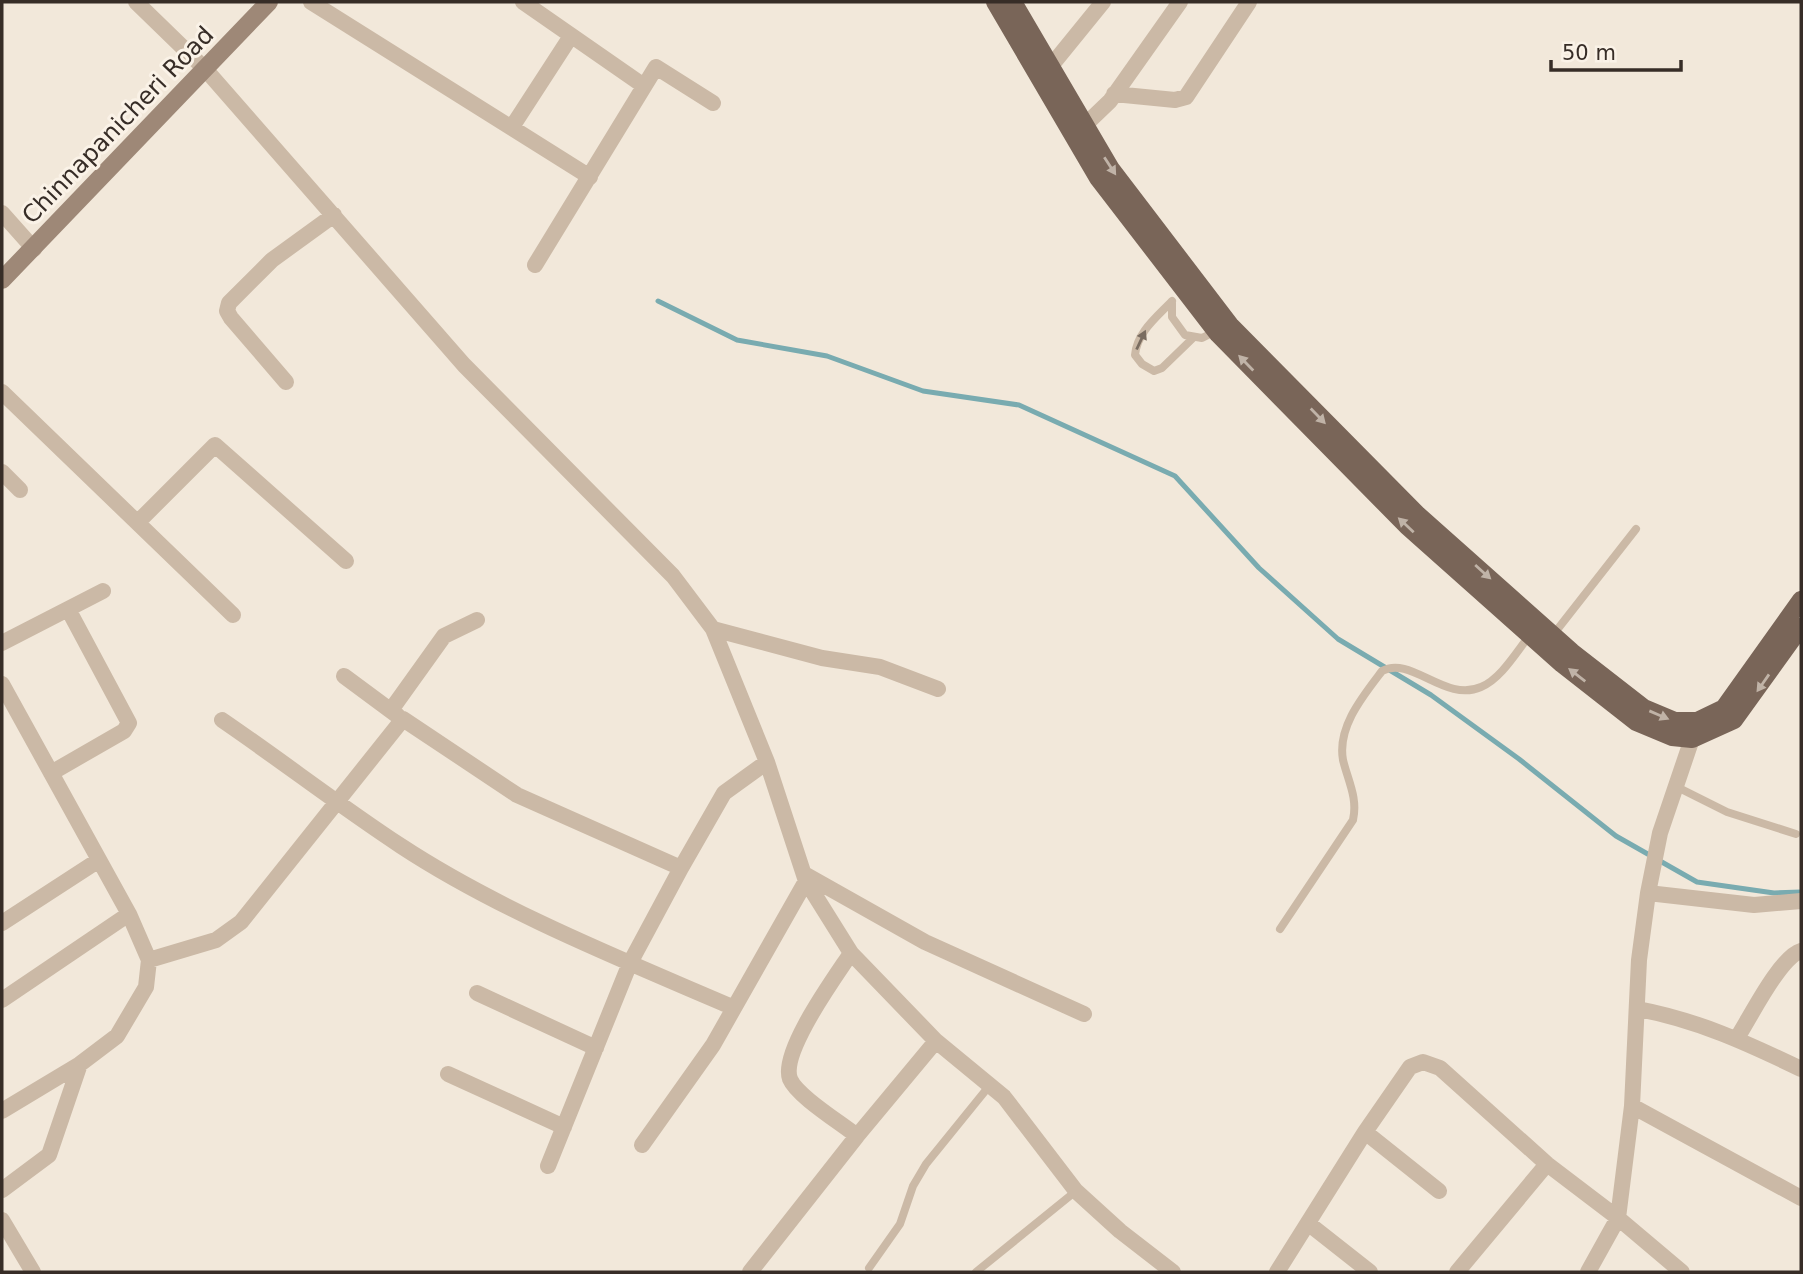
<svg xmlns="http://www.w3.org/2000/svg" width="1803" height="1274" font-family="'DejaVu Sans',sans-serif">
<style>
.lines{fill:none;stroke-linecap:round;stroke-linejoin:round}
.stream{stroke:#79abb0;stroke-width:5}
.lane{stroke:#cbb9a6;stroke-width:8}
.street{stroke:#cbb9a6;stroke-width:16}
.secondary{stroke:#9e8877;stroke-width:18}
.primary{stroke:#796558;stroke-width:18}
.oneway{fill:#c0b3a7}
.oneway2{fill:#7a6c60}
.labels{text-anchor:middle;stroke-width:6;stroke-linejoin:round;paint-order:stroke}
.street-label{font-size:24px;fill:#372d27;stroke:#faf2e7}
</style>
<rect width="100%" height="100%" fill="#f2e8da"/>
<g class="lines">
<!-- stream -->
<path class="stream" d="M 658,301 L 737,340 L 827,356 L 923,391 L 1019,405 L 1175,476 L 1259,568 L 1338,639 L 1431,695 L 1519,759 L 1616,836 L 1697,882 L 1774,893 L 1801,892"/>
<!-- lane -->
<path class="lane" d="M 1172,301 C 1157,317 1137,332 1135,355 L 1142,364 L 1154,371 L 1162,368 L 1193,338
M 1172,303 L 1172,317 L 1185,335 L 1202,338 L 1216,331
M 1553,635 L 1636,529
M 1675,786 L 1727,812 L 1796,834
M 1280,929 L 1353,820 C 1358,798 1348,781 1343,760 C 1337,727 1363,696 1382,671 C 1411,655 1445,703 1481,687 C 1501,679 1517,651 1530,635
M 869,1268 L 900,1224 L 913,1186 L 926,1164 L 990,1085
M 976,1272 L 1076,1191"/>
<!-- street -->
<path class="street" d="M 136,2 L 206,70 L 464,365 L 673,576 L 713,629 L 767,762 L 806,881 L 851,953 L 936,1041 L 1004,1097 L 1076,1191 L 1120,1231 L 1173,1272
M 311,2 L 590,177
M 523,2 L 644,86
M 1051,66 L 1103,2
M 1114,94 L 1175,100 L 1186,97 L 1249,2
M 1085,125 L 1110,101 L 1180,2
M 512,127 L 571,36
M 2,213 L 34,249
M 535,265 L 656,67 L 713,103
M 286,382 L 231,318 L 227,311 L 229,303 L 272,260 L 334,215
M 2,392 L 233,615
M 2,472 L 20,490
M 138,522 L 215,445 L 346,561
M 713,629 L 822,658 L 880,667 L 938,689
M 2,643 L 103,591
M 344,676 L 398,716
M 2,684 L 129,914 L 149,960 L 146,987 L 117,1036 L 80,1064 L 49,1155 L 2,1190
M 391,710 L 444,636 L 477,620
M 222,720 C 282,761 340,806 401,846 C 500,911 623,960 732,1007
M 51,773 L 124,731 L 129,723 L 68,609
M 806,875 L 925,942 L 1084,1014
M 1648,893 L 1754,905 L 1801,901
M 2,923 L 99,860
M 851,953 C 836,976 780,1052 790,1079 C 797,1096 841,1123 857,1136
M 149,960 L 216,940 L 241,922 L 403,719 L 517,795 L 681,868
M 477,993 L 596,1048
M 2,1000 L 129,914
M 1638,1009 C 1697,1020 1747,1043 1801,1069
M 1737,1038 C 1750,1018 1780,957 1801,951
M 448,1074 L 564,1127
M 1632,1106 L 1801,1198
M 2,1111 L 80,1064
M 1365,1132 L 1439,1191
M 642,1145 L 713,1045 L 806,881
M 548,1166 L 630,963 L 681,868 L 724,793 L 767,762
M 2,1220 L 33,1272
M 1309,1224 L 1370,1272
M 750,1272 L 857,1136 L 936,1041
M 1277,1272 L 1365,1132 L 1410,1067 L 1423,1062 L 1440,1068 L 1547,1164 L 1618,1218 L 1632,1106 L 1639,960 L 1648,893 L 1660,833 L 1696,727
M 1457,1272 L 1547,1164
M 1588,1272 L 1618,1218 L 1682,1272"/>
<!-- secondary -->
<path class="secondary" d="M 2,280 L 269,2"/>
<!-- primary -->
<path class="primary" d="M 995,2 L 1098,178 L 1218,334 L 1407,526 L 1562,664 L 1636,722 L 1672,737 L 1692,739 L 1734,720 L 1801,627
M 1013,2 L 1111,169 L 1230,325 L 1418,515 L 1572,652 L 1644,708 L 1675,721 L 1697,721 L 1724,708 L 1801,600"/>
</g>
<!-- one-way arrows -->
<defs><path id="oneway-solid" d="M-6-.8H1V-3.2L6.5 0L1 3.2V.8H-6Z" transform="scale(1.75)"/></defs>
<g class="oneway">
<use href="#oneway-solid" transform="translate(1110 166) rotate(57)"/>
<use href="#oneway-solid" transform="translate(1246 363) rotate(-134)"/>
<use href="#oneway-solid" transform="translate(1318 416) rotate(46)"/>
<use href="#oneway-solid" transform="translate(1406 525) rotate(-137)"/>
<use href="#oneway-solid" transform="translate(1483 572) rotate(42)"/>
<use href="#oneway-solid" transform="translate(1577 675) rotate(-142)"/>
<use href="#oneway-solid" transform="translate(1763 683) rotate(125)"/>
<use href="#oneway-solid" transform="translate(1659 715) rotate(23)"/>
</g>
<use class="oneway2" href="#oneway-solid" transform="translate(1141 340) rotate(-65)"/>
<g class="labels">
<!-- street labels -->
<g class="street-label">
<text transform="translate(118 125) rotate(-46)" y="8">Chinnapanicheri Road</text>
</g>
</g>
<!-- border -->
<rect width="1803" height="1274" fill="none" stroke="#372d27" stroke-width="7"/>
<!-- scale -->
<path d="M1551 60v10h130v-10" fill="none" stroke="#372d27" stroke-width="3.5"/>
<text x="1562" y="60" font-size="21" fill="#372d27" stroke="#faf2e7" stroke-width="5" paint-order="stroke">50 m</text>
</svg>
